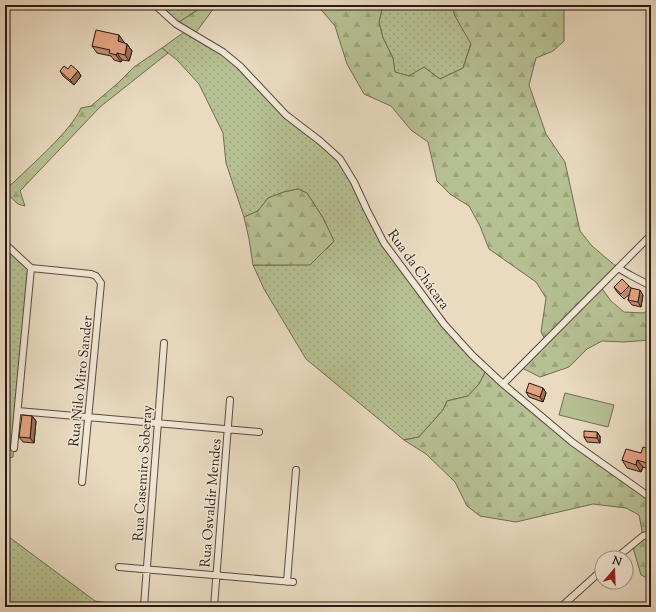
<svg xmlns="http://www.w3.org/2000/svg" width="656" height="612" font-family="'Sorts Mill Goudy',serif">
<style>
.grass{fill:url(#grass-dots);stroke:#706d52}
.forest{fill:url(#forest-firs);stroke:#706d52}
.pitch{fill:#b6c092;stroke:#706d52}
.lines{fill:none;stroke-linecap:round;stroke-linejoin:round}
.minor-casing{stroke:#5a4a3e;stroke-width:8}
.minor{stroke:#f1e7d6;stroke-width:6}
.wall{fill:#c28c6e;stroke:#2a1a13}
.shaded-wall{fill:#9e725a;stroke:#2a1a13}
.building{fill:#e2a380;stroke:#2a1a13}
.labels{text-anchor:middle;stroke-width:3;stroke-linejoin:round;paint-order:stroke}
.street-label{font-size:14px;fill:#2a1a13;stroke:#f1e7d6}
</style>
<defs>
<pattern id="grass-dots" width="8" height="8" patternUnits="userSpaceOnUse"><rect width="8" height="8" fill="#b6c092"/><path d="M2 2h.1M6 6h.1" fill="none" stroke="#9da47d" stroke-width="1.8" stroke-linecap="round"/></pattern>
<pattern id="forest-firs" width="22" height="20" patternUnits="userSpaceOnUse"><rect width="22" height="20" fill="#b6c092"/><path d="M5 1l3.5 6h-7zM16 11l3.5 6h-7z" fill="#9da47d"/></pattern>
</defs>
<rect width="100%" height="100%" fill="#e9dac0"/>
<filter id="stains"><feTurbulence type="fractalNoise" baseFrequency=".005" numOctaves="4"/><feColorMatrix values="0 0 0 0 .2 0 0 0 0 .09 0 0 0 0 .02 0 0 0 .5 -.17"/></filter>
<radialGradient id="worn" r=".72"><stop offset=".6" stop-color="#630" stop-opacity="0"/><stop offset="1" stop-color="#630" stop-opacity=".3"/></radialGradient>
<!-- grass -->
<path class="grass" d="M 155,5 L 201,5 L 199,9 L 176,24 Z
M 383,5 L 452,5 L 455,16 L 471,43 L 463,68 L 440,79 L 424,67 L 409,76 L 395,72 L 393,58 L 383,38 L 379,22 Z
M 187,30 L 223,52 L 260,89 L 340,159 L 384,244 L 444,324 L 487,369 L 479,384 L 468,396 L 447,401 L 443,410 L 419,437 L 404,440 L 306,359 L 264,289 L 253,265 L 288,265 L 327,249 L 334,241 L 323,218 L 307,193 L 298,189 L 284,192 L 268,198 L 258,211 L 244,217 L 226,163 L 223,133 L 199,84 L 177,60 L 162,48 Z
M 5,244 L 31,268 L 13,457 L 5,459 Z
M 5,534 L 95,601 L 129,607 L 5,607 Z"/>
<!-- forest -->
<path class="forest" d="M 201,5 L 218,5 L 214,8 L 194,35 L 176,24 L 199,9 Z
M 317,5 L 383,5 L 379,22 L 383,38 L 393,58 L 395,72 L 409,76 L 424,67 L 440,79 L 463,68 L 471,44 L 455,16 L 452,5 L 564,5 L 564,41 L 553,51 L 536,58 L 529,85 L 546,134 L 565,162 L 580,231 L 592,246 L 618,268 L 600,286 L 611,301 L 624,312 L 644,313 L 651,307 L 651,340 L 624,342 L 602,341 L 587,349 L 569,367 L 540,377 L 520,367 L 546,341 L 541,332 L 546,298 L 536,282 L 489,249 L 480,226 L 469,206 L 450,194 L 437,181 L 428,142 L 411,130 L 391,106 L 364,94 L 347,64 L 335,26 Z
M 162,48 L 168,53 L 100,107 L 20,191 L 25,206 L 18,204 L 5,192 L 5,188 L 13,183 C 33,163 70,132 81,108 L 91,106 L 118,83 L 134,67 Z
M 298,189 L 307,193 L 323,218 L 334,241 L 310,265 L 253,265 L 249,239 L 244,217 L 258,211 L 268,198 L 284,192 Z
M 487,369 L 572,442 L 651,498 L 651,580 L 641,575 L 632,544 L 643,536 L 639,515 L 626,508 L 593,504 L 516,522 L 480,516 L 467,506 L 455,482 L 426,454 L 404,440 L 419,437 L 443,410 L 447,401 L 468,396 L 479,384 Z"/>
<!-- pitch -->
<path class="pitch" d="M 565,393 L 614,405 L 608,427 L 559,415 Z"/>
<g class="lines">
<defs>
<path id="minor" d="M 155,5 L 176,24 L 223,52 L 240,66 L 286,115 L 320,141 L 340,159 L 354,182 L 367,210 L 384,243 L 444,324 L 472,355 L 503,384 L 572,442 L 651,498
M 5,244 L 31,268
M 31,268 L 91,274 L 96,276 L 101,283 L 82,482
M 618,268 L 630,275 L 651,286
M 503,384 L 651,235
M 18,411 L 259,432
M 14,448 L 31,268
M 616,558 L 643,536 L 651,534
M 119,567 L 293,582
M 287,582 L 296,470
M 144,606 L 164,343
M 214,607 L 230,400
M 561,607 L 602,570"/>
</defs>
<!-- minor casing -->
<use href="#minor" class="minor-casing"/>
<!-- minor -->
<use href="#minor" class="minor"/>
</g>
<!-- wall -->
<path class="wall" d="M 119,35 L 124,43 L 127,44 L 132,51 L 129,61 L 122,60 L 121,62 L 114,60 L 111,56 L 97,53 L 92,46 Z
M 68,69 L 78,71 L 81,76 L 74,85 L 63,76 L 60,71 Z
M 629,286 L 631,288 L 643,295 L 641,307 L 632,305 L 628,300 L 630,294 L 624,299 L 617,292 L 614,287 Z
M 543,388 L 546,393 L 543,402 L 529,397 L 526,392 Z
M 32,416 L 36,421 L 34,443 L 23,442 L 19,437 Z
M 600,436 L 600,443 L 587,442 L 584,437 Z
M 651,449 L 651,470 L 643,467 L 641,472 L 627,468 L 622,460 Z"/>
<!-- shaded-wall -->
<path class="shaded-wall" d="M 119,35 L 124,42 L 122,48 L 118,41 Z
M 127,44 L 132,51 L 129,61 L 125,55 Z
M 117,53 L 122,60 L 121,62 L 116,55 Z
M 78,71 L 81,76 L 74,85 L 70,80 Z
M 640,290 L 643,295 L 641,307 L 638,302 Z
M 543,388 L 546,393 L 543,402 L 540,397 Z
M 32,416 L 36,421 L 34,443 L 30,438 Z
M 597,432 L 600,436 L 600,443 L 597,438 Z
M 637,460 L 643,467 L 641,472 L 636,465 Z"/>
<!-- building -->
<path class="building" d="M 96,30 L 119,35 L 118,41 L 127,44 L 125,55 L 117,53 L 116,55 L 109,53 L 110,50 L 92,46 Z
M 71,65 L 78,71 L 70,80 L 60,71 L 64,66 L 68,69 Z
M 622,279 L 629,286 L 621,294 L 614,287 Z
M 631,288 L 640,290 L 638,302 L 628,300 Z
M 529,383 L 543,388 L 540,397 L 526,392 Z
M 22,415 L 32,416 L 30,438 L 19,437 Z
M 584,431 L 597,432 L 597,438 L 584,437 Z
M 643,447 L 651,449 L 651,460 L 650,464 L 637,460 L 636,465 L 622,460 L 626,449 L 641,453 Z
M 651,477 L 651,485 L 647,481 Z"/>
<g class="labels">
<!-- street labels -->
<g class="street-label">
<text transform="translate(419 269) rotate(54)" y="5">Rua da Chácara</text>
<text transform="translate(80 381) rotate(-84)" y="5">Rua Nilo Miro Sander</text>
<text transform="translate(142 473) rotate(-86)" y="5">Rua Casemiro Soberay</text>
<text transform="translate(210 503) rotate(-85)" y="5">Rua Osvaldir Mendes</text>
</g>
</g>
<!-- margin -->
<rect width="656" height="612" fill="none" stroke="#e9dac0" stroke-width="20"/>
<rect x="6" y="6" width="644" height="600" fill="none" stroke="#2a1a13" stroke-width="2"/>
<rect x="10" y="10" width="636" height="592" fill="none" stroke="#2a1a13"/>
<!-- north arrow -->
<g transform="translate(614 570) rotate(19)"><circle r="19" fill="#f1e7d6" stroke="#a19588"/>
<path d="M0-3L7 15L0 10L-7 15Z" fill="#8f2418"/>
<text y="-6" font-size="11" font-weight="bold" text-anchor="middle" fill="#2a1a13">N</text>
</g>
<rect width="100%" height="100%" filter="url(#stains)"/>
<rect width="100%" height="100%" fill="url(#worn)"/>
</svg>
